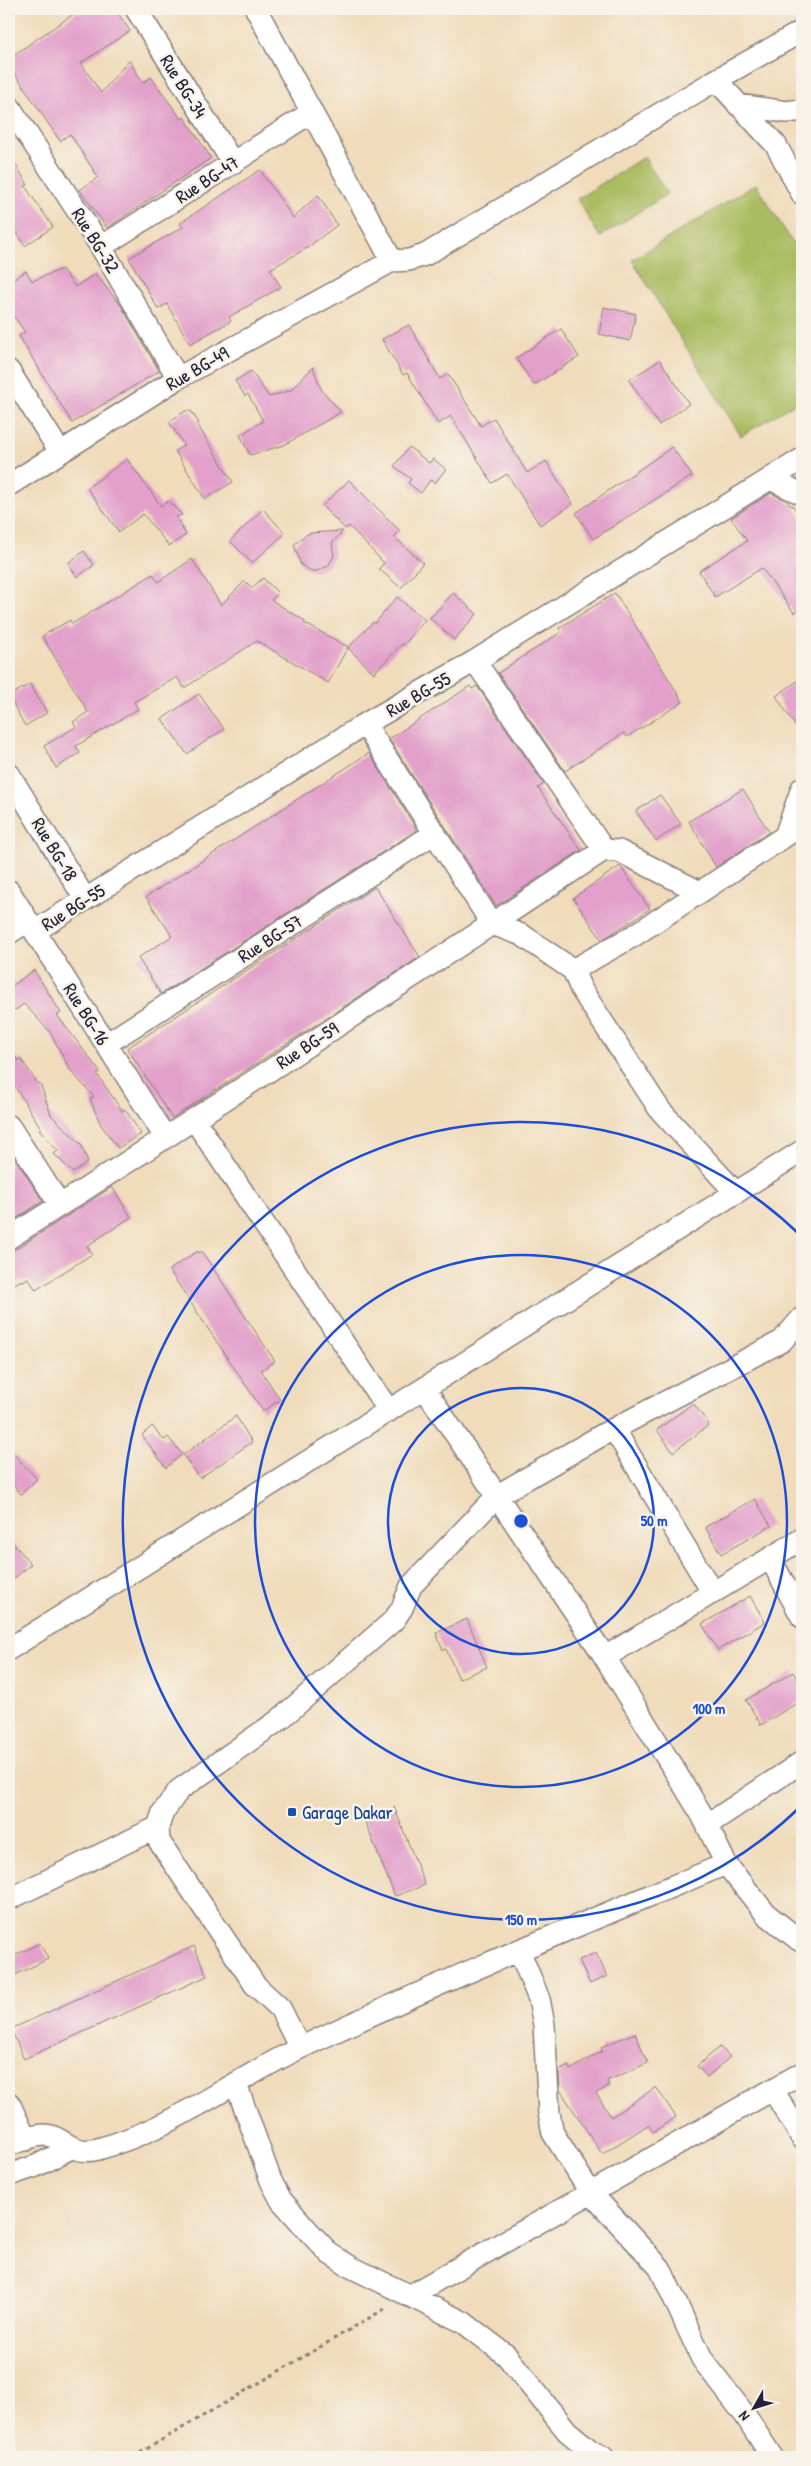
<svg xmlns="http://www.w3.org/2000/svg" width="811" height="2466" font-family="'Patrick Hand',sans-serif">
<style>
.green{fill:#aabc60;stroke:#666f4e}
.building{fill:#e2a0ca}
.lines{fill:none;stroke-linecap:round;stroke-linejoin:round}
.minor-casing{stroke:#897f7b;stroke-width:24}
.path{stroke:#897f7b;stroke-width:3;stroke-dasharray:4 4;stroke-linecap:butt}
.minor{stroke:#fff;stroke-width:21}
.ring{fill:none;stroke:#1d4ed8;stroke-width:2.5}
.transit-dot{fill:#1a4fb4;stroke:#f7f3e8;stroke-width:2}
.labels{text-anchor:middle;stroke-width:5;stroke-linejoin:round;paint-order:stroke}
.street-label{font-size:19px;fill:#22223b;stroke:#f7f3e8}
.transit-label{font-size:19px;fill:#164399;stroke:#f7f3e8;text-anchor:start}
.centre{fill:#1d4ed8;stroke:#f7f3e8;stroke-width:2.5}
.ring-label{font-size:15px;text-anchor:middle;font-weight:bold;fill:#1d4ed8;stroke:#f7f3e8;stroke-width:5;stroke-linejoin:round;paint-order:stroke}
</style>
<rect width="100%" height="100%" fill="#f7f3e8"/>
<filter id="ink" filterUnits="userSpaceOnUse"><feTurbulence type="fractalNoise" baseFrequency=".02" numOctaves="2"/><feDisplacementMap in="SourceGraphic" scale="10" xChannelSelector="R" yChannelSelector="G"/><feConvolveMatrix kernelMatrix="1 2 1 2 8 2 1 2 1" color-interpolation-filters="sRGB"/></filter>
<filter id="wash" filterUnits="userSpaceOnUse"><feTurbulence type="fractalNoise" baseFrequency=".0096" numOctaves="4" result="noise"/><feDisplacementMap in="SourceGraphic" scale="20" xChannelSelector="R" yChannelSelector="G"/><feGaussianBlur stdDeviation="1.12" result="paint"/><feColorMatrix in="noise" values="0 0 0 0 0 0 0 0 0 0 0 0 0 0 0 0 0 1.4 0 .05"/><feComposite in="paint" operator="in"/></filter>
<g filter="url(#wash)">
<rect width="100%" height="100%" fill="#f0dcbb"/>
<!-- green -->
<path class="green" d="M 644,157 L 667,194 L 600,237 L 577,199 Z
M 756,184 L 802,258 L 802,399 L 741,436 L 632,260 Z"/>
<g id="blocks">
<!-- building -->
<path class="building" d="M 81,9 L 115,9 L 130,31 L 81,63 L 101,93 L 129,60 L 143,83 L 151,77 L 181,119 L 184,117 L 211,158 L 107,228 L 80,190 L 98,177 L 70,134 L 60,141 L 9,65 L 9,58 Z
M 9,154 L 28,185 L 25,186 L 53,227 L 25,246 L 9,219 Z
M 260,170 L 293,218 L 318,195 L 337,225 L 307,248 L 270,269 L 281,287 L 229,317 L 231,321 L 190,344 L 167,304 L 158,309 L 129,258 L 183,227 L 180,223 Z
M 62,269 L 75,287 L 95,274 L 120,304 L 159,371 L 72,423 L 19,336 L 25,332 L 9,310 L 9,282 L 26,271 L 32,281 Z
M 604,307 L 636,314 L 630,341 L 599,334 Z
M 409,325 L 440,379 L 448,374 L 481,426 L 494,418 L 527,473 L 546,461 L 573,504 L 540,525 L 507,474 L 492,483 L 451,416 L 438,424 L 407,373 L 403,375 L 382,339 Z
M 561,329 L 579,357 L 534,385 L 516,358 Z
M 660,360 L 689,404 L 659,425 L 629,380 Z
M 313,367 L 321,389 L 341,412 L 284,445 L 250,455 L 240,435 L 263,421 L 248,394 L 245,396 L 235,381 L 251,371 L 269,397 L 291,390 Z
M 185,411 L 191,411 L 199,423 L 197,424 L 233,482 L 205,499 L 175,451 L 184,445 L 169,422 Z
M 409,447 L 429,463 L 433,459 L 446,469 L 435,483 L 430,480 L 421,493 L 408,483 L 411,479 L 394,466 Z
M 672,447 L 692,476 L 593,539 L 576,513 Z
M 127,459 L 161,506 L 168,501 L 182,515 L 176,517 L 186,535 L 169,546 L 143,514 L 119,532 L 87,488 Z
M 349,480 L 400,531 L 394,537 L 423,563 L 401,588 L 379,569 L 384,563 L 349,526 L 345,529 L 322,506 Z
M 771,493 L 787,501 L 791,506 L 792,505 L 802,518 L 802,607 L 794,613 L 762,568 L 715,597 L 699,571 L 747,541 L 731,518 Z
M 263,509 L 285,533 L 252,563 L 230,541 Z
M 343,531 L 332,543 L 334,556 L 328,566 L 317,571 L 311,571 L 301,565 L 294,545 L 304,536 L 310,533 Z
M 84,551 L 94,565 L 77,577 L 68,563 Z
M 192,559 L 221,605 L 245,581 L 252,588 L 263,578 L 278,593 L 271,600 L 305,621 L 304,623 L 348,647 L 328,683 L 257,641 L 184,688 L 177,677 L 134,702 L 138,709 L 76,746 L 80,753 L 56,768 L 44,746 L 76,727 L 73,722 L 88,712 L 42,636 L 70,620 L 72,624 L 153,574 L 158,582 Z
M 453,593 L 477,614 L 454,640 L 430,618 Z
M 615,593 L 683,702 L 627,737 L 624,733 L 565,771 L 498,673 L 561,632 L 559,628 Z
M 397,597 L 425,620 L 404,645 L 402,644 L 374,673 L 348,648 L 373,622 L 375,623 Z
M 802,678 L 802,736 L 776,696 Z
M 30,684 L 47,713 L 25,726 L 9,696 Z
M 470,686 L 472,689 L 477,686 L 544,784 L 538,788 L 581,850 L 496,906 L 389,739 Z
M 199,694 L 224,729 L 187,754 L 162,719 Z
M 369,753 L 417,830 L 161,994 L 138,958 L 172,936 L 146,897 Z
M 743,789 L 769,832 L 716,867 L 689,821 Z
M 660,795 L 681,824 L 656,841 L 636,811 Z
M 620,866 L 650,909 L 602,940 L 573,898 Z
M 375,887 L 420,957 L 172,1118 L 127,1048 Z
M 34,970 L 61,1013 L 57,1015 L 100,1072 L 97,1074 L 122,1111 L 125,1109 L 141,1134 L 118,1148 L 101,1125 L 90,1099 L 94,1097 L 70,1070 L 50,1032 L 24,1004 L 15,1010 L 9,1003 L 9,988 Z
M 9,1045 L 18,1061 L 21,1059 L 38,1084 L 40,1083 L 51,1115 L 81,1144 L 88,1162 L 73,1173 L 54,1154 L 58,1151 L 39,1129 L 41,1128 L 9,1077 Z
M 9,1149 L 43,1201 L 9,1223 Z
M 112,1187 L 131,1217 L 87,1246 L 92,1254 L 36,1290 L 28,1278 L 22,1282 L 21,1280 L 9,1288 L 9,1250 L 16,1249 Z
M 196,1252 L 202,1252 L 275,1361 L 261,1370 L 280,1400 L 263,1411 L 169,1270 Z
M 693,1403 L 709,1425 L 673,1452 L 657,1430 Z
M 236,1416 L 252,1442 L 200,1478 L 183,1455 Z
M 152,1426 L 164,1440 L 168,1437 L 182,1454 L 166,1468 L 142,1435 Z
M 9,1449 L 37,1479 L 21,1494 L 9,1480 Z
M 755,1499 L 771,1526 L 721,1554 L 705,1527 Z
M 9,1538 L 31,1564 L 9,1583 Z
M 750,1596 L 765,1622 L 718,1650 L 702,1624 Z
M 467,1619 L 487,1667 L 459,1679 L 446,1649 L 443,1650 L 436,1633 Z
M 793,1672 L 802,1688 L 802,1700 L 761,1725 L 746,1700 Z
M 394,1807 L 425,1885 L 395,1896 L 364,1819 Z
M 40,1943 L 48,1959 L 9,1978 L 9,1958 Z
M 194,1946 L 207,1976 L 24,2059 L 11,2029 Z
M 596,1953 L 607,1976 L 590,1984 L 579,1960 Z
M 635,2033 L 648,2063 L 607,2081 L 609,2086 L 596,2093 L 611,2117 L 656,2087 L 676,2117 L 653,2132 L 648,2125 L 602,2154 L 560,2090 L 559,2071 L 568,2066 L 570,2070 L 602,2051 L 601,2047 Z
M 720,2047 L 730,2057 L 707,2077 L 697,2066 Z"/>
</g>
</g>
<g filter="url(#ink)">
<use href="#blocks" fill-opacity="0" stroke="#897f7b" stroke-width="1"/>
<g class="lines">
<defs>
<path id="minor" d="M 136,9 L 233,163
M 256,9 L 392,261
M 716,80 L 802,31
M 738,105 L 787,112 L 802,110
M 9,106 L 101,247 L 178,378
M 101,247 L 312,112
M 9,371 L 60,452
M 770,479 L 802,494
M 9,485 L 178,378 L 392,261 L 409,260 L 425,255 L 716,80 L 776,145 L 802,194
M 475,661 L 604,850
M 365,724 L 492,924 L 522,935 L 573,970 L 581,989 L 660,1110 L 736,1193
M 9,774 L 85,899
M 785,836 L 802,788
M 604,850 L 619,851 L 700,892
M 9,891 L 165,1137
M 35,931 L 365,724 L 475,661 L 802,459
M 9,933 L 28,921
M 573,970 L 635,935 L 802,825
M 106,1044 L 435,833
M 194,1119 L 389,1411
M 9,1126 L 60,1205
M 9,1238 L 272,1069 L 604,850
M 425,1389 L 601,1651 L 702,1815 L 726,1864 L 766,1914 L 799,1940 L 802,1940
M 614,1429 L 713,1593
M 770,1558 L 802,1617
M 9,1649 L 802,1151
M 605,1657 L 802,1539
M 707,1825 L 802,1762
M 9,1899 L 158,1827
M 519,1950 L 539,1999 L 544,2025 L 549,2113 L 553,2133 L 590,2192 L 660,2268 L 702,2359 L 745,2415 L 772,2457
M 300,2048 L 280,2008 L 255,1985 L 159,1841 L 158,1827 L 163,1812 L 179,1790 L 279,1720 L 394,1620 L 402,1608 L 411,1586 L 498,1495 L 604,1434 L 782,1341 L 802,1318
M 236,2084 L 271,2181 L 281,2200 L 310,2233 L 330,2254 L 349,2266 L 463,2322 L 506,2355 L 567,2431 L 591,2451 L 603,2457
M 773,2090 L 802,2138
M 9,2103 L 26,2140
M 9,2145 C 20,2141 39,2132 51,2136 C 68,2142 74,2155 98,2149 C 173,2129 233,2080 302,2047 C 441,1981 584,1923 726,1864
M 9,2175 L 36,2166 L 71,2148
M 409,2296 L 802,2073"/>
</defs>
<!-- minor casing -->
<use href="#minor" class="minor-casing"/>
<!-- path -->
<path class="path" d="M 133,2457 L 388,2307"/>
<!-- minor -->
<use href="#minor" class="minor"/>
</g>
</g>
<!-- distance rings -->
<g class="ring">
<circle cx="521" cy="1521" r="133"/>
<circle cx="521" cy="1521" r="266"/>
<path d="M801 1806A399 399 0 1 1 801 1236"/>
</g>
<!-- markers -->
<rect class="transit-dot" x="287" y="1807" width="10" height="10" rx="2.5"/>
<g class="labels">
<!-- street labels -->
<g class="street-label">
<text transform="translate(184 86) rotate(58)" y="7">Rue BG-34</text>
<text transform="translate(207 179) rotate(-33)" y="7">Rue BG-47</text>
<text transform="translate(96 240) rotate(58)" y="7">Rue BG-32</text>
<text transform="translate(197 368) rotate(-30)" y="7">Rue BG-49</text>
<text transform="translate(418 694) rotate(-30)" y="7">Rue BG-55</text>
<text transform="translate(55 849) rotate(59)" y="7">Rue BG-18</text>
<text transform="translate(73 907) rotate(-32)" y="7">Rue BG-55</text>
<text transform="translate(270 938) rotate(-33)" y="7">Rue BG-57</text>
<text transform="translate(87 1014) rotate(58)" y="7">Rue BG-16</text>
<text transform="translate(307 1045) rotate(-33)" y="7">Rue BG-59</text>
</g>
<!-- transit labels -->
<g class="transit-label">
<text x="302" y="1819">Garage Dakar</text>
</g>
</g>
<circle cx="521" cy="1521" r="8" class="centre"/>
<g class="ring-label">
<text x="654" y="1526">50 m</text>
<text x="709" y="1714">100 m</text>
<text x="521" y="1925">150 m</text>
</g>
<!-- margin -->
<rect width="811" height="2466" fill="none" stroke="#f7f3e8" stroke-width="30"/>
<!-- north arrow -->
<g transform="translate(754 2408) rotate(231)" stroke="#f7f3e8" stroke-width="4" paint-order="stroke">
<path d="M0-4L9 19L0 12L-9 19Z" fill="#22223b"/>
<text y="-8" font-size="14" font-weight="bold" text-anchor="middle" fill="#22223b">N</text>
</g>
</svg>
